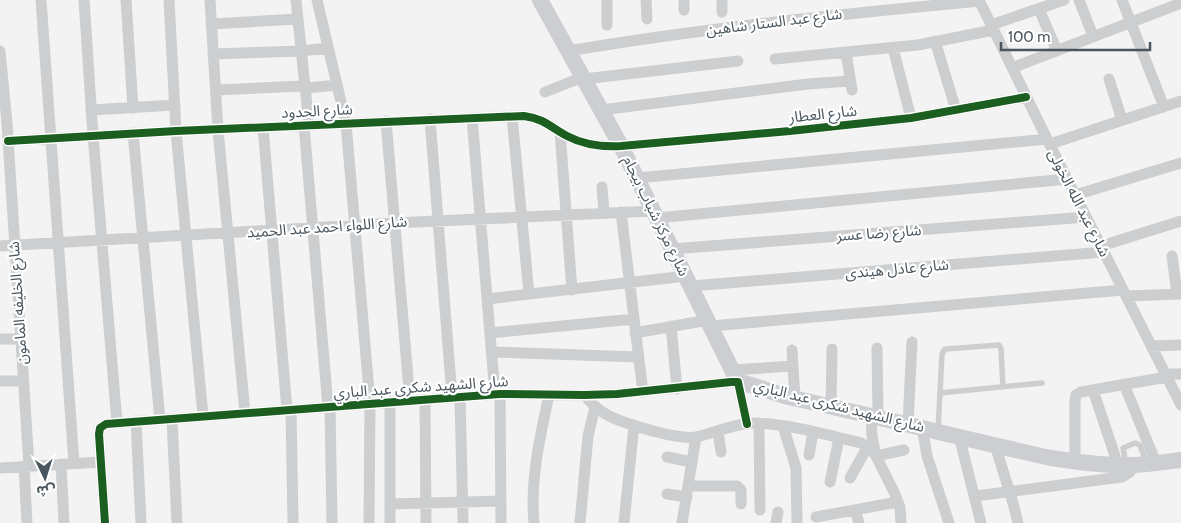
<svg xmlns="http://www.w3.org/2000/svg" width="1181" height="523" font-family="Cabin,'Noto Sans Arabic',sans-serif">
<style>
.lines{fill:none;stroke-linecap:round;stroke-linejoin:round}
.service{stroke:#ccced0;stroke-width:5.5}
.minor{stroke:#ccced0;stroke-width:11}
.secondary{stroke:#ccced1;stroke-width:16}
.cycleway-casing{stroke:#fff;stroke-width:11}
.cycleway{stroke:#1b5e20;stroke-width:8}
.labels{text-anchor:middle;stroke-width:4.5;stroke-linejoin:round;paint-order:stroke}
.street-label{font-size:15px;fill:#4a565e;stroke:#fff}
</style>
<rect width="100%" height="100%" fill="#f3f3f3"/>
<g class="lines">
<!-- service -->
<path class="service" d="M 940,393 L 1042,383
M 938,431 L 942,354 L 945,349 L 999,345 L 1001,349 L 1003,387
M 1126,464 L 1123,448 L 1135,443 L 1140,445 L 1146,462"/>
<!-- minor -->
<path class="minor" d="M 41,0 L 74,463
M 84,0 L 93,135 L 117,423
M 126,0 L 133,108
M 169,0 L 176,131 L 203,416
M 210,0 L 218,130 L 245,413
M 296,0 L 309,125
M 317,0 L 346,123 L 370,403 L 369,523
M 646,0 L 647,19
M 722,0 L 722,12
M 979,0 L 1047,139 L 1181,405
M 1079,0 L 1093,36
M 1122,0 L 1164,107
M 1039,9 L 1057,51
M 684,10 L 684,0
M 211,24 L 298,19
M 607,25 L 607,0
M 991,25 L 1064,0
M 935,41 L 956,110
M 893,48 L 911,118
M 0,51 L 7,123 L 29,466
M 568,51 C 705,28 842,14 980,1
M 846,53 L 852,90
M 213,54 L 301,51 L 328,48
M 775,59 L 918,45 L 994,30
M 1012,68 L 1181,3
M 584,79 L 738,61
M 1109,79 L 1122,120
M 216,90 L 302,86 L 307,88 L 337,85
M 545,92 L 583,77
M 91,110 L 175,105
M 601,110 L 808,84 L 850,81
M 512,116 L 529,294
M 472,118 L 495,394
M 430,119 L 452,397
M 386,121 L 410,401
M 304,125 L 328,407
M 263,127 L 287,410
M 560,132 L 572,290
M 133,133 L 160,420
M 8,141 L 176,131 L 524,116 C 545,119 550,127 567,136 C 584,145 603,147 621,146 L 790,131 L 911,118 L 1026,97
M 1050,144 L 1181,101
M 637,178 L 1047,139
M 602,187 L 604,213
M 1075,195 L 1181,163
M 621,212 L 643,392
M 657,218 L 1067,179
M 0,246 L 394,223 L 653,211
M 1101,246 L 1181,221
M 672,249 L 1086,217
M 1172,256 L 1177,294
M 691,286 L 1104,252
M 1126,296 L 1181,294
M 487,299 L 686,276
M 671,326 L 677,389
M 711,326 L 1123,290
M 490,333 L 634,319
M 635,333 L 708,320
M 0,339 L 21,339
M 1151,346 L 1181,345
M 877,348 L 878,417
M 792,350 L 795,399
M 492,352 L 638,357
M 732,370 L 793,366
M 1166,374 L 1181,374
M 0,381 L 24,381
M 1124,384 L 1156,463
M 1093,390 L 1118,465
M 500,394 L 501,523
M 584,395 C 590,402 596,408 604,413 C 620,423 677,440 696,437 C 715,433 735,423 755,423 C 790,424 826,435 861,443 L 871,449 L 876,456 L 904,450
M 460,397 L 463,523
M 425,399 L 426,523
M 390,402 L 390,523
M 330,406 L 332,523
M 831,406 L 832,349
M 291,409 L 293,523
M 871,415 L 872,436 L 876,456 L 894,492 L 900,507 L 901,523
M 172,419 L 177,523
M 136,421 L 141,523
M 759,423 L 760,510
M 908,424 L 912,342
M 783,426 L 796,468 L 797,523
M 922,427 L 927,456 L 949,523
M 718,431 L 721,452
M 959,436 L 981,523
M 995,445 L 1013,503 L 1018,523
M 809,455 L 813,432
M 667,457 L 692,462
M 1075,462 L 1075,401 L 1076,395 L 1081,392 L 1167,377
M 61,464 L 64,523
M 24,466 L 27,523
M 0,468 L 101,462
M 850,478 L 868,446
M 830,482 L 839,438
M 689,486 L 737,486 L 741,490 L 741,504
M 667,494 L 687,497
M 975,496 L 1122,477 L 1130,472 L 1133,466
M 390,504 L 501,501
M 855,510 L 859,523
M 816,517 L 898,502
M 105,523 L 99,434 L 100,428 L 106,424 L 500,394 L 584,395 L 617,394 L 731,382 L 738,382 L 747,424
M 534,523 C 530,479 540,437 549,395
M 580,523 L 588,436 L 595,407
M 624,523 L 634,425
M 682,523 L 696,437
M 776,523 L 778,512"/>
<!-- secondary -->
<path class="secondary" d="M 540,0 L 621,146 L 738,382 C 757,385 774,394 793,398 C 878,417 962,438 1046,457 C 1075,462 1102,466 1131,465 C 1148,465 1165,462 1181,460"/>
<defs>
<path id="cycleway" d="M 8,141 L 176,131 L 524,116 C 545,119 550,127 567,136 C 584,145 603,147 621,146 L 790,131 L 911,118 L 1026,97
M 105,523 L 99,434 L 100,428 L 106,424 L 500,394 L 584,395 L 617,394 L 731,382 L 738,382 L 747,424"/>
</defs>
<!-- cycleway casing -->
<use href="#cycleway" class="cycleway-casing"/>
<!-- cycleway -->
<use href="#cycleway" class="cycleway"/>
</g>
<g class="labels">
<!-- street labels -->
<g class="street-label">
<text transform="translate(774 22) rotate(-7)" y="5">شارع عبد الستار شاهين</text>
<text transform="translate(317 111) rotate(-3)" y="5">شارع الحدود</text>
<text transform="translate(823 114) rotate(-6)" y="5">شارع العطار</text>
<text transform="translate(1079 203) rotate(63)" y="5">شارع عبد الله الخولى</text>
<text transform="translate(656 216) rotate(64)" y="5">شارع مركز شباب بيجام</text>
<text transform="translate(327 227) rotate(-4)" y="5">شارع اللواء احمد عبد الحميد</text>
<text transform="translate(879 233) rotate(-4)" y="5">شارع رضا عسر</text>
<text transform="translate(897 269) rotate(-5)" y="5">شارع عادل هيندى</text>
<text transform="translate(18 303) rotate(-94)" y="5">شارع الخليفه المامون</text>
<text transform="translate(421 387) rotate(-4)" y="5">شارع الشهيد شكرى عبد الباري</text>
<text transform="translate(839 406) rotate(14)" y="5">شارع الشهيد شكرى عبد الباري</text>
</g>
</g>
<!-- north arrow -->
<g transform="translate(45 478) rotate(176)" stroke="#ffffff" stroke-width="4" paint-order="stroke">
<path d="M0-4L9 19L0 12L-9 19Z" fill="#4a565e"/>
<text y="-8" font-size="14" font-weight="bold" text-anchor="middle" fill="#4a565e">ش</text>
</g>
<!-- scale -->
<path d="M1001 42v8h149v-8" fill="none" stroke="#4a565e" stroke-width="2.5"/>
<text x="1008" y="42" font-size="15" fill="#4a565e" stroke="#ffffff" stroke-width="4" paint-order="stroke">100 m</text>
</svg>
